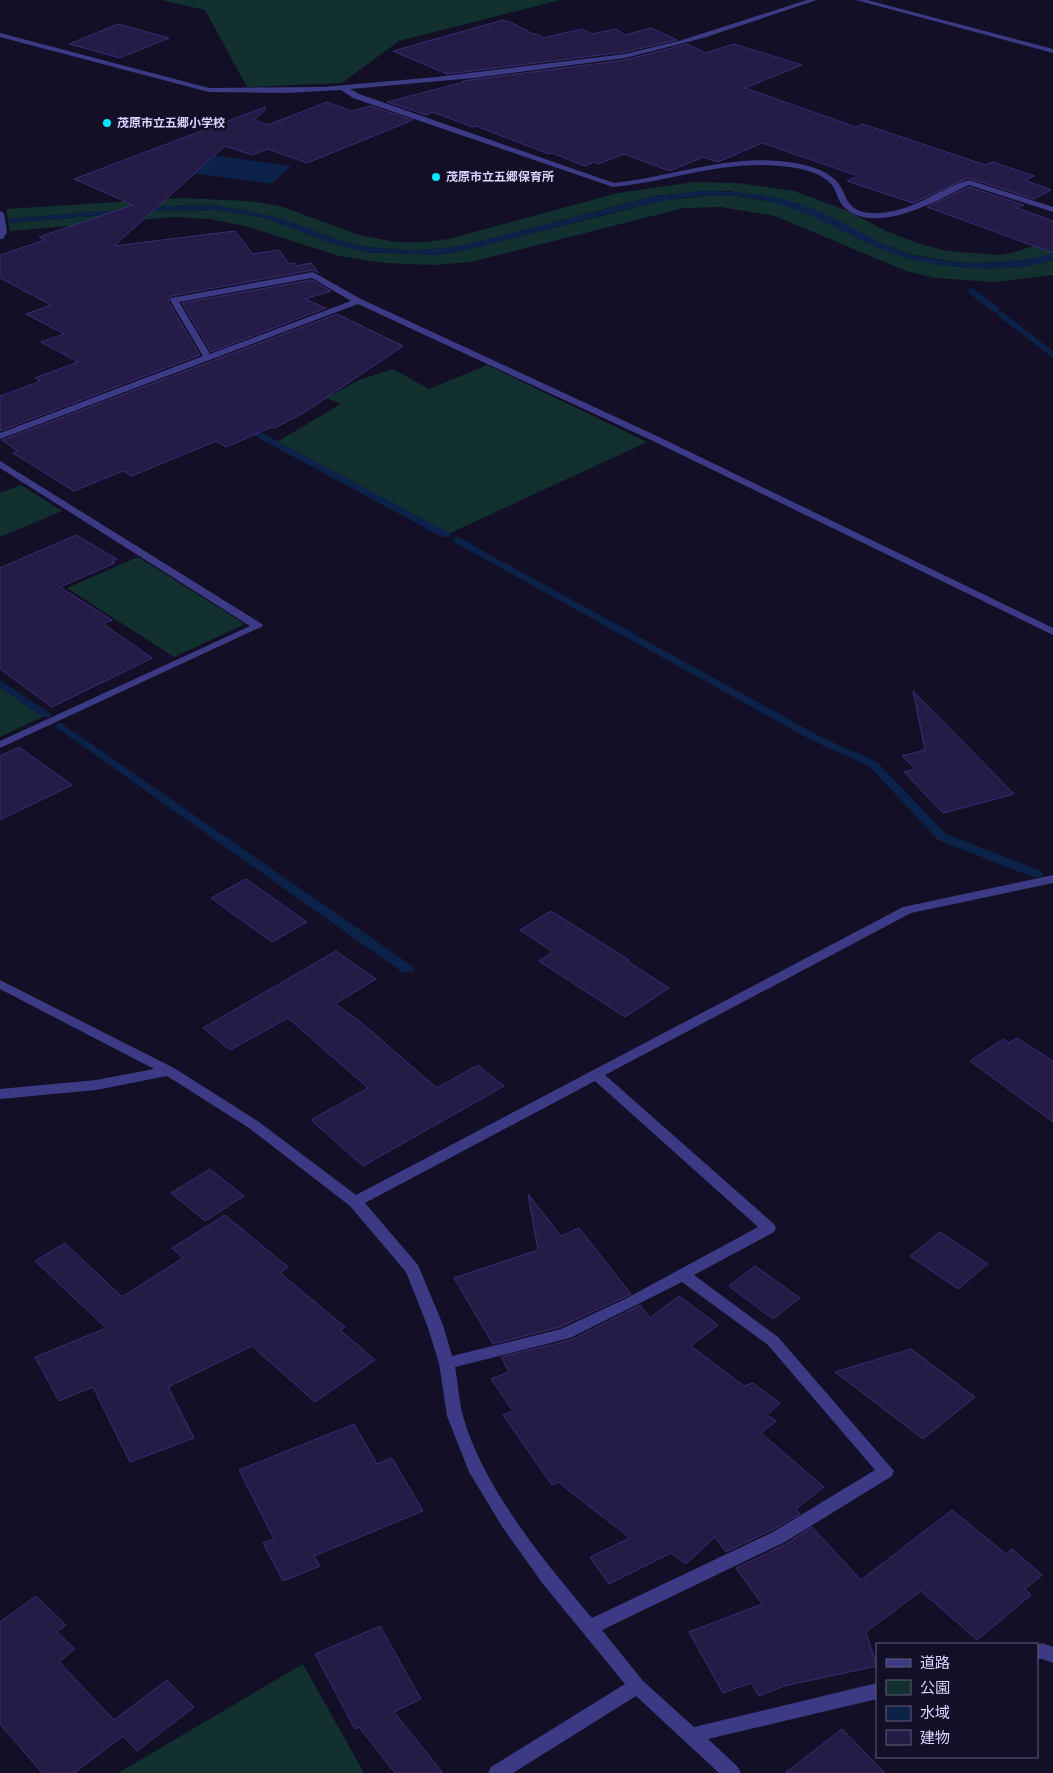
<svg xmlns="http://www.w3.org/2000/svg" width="1053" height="1773" font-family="Cabin,'Noto Sans JP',sans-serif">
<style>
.green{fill:#12302f}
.water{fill:#0c2248}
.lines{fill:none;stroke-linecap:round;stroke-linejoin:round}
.stream{fill:#0c2248;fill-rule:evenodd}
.building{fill:#241b47;stroke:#3b2d73}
.minor{fill:#3d3a85;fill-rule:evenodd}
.poi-dot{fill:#00e5ff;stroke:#130f26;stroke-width:2}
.labels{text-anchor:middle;stroke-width:5;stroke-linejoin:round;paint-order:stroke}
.far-poi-label{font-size:12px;font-weight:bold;fill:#d9d4ff;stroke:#130f26;text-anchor:start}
</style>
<rect width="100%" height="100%" fill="#130f26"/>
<!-- green -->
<path class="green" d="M 161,0 L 560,0 L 399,41 L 342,83 L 247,87 L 205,10 Z
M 694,182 L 738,183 L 794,191 L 848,211 L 886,231 L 917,243 L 947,251 L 999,255 L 1011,253 L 1053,240 L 1053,254 L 1030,260 L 1001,262 L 969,263 L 942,260 L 910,254 L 886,245 L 815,210 L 788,201 L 729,191 L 701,191 L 656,196 L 461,246 L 412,251 L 361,246 L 338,240 L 280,218 L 215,205 L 170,206 L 8,219 L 6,209 L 180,198 L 249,201 L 280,206 L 359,235 L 379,239 L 396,242 L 427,242 L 448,239 L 618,193 Z
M 712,195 L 737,196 L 785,204 L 911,259 C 954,268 1010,274 1053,260 L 1053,275 L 994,282 L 936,278 L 906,271 L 775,216 L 721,207 L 684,208 L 471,262 L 435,265 L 385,263 L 339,256 L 245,226 L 210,219 L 175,217 L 10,231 L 8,223 L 152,211 L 216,210 L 262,217 L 328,242 L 365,252 L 438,255 L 466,250 L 661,201 Z
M 487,365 L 647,442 L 446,535 L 275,443 L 341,404 L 326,398 L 359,380 L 393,369 L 429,389 Z
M 21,485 L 62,511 L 0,537 L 0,493 Z
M 138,557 L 245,624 L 174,657 L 67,588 Z
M 0,683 L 46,715 L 0,737 Z
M 303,1664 L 364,1773 L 118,1773 Z"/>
<!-- water -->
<path class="water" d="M 204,154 L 291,166 L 272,184 L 183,172 Z
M 701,191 C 740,191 780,195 816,210 C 848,223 877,244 910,254 C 956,267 1007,265 1053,254 L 1053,260 C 1009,275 928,269 885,251 C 832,229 796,201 737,196 C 689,192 644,205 599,216 C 554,228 510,239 466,250 L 438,255 L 365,252 L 328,242 L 262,217 L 216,210 L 152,211 L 8,223 L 8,219 L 170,206 L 215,205 L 280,218 L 338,240 L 361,246 L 412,251 L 461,246 L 656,196 Z"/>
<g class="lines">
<!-- stream -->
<path class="stream" d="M 972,288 L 999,308 L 999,312 L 993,312 L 969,293 L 968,291 Z
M 1001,311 L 1053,351 L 1053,358 L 998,316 L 997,314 Z
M 243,423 L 450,533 L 451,535 L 450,537 L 442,537 L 240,428 L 240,424 Z
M 458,537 L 821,737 L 877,762 L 946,834 L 1041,871 L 1043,874 L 1041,877 L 1033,877 L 938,840 L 869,766 L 813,741 L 454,542 L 454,538 Z
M 0,680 L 50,713 L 52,715 L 50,717 L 42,717 L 0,688 Z
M 61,723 L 412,966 L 414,969 L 412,972 L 402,972 L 57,728 L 55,726 L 57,724 Z"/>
</g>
<!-- building -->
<path class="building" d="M 503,20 L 510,22 L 533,34 L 537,34 L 543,38 L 582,29 L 592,34 L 616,29 L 625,35 L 651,28 L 677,40 L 625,52 L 447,74 L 393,51 Z
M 118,24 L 169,38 L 120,58 L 69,44 Z
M 687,44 L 706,53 L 734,44 L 802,65 L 745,88 L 856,127 L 863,124 L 985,165 L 993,162 L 1034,176 L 1025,180 L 1051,190 L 1034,199 L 968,178 L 913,203 L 847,181 L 858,176 L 762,143 L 718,162 L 703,157 L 670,171 L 624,154 L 598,164 L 594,162 L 585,166 L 552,153 L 549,154 L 476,126 L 472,127 L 433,112 L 426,115 L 387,102 L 464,82 L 463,81 L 625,60 Z
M 327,102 L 352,111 L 371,106 L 413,120 L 307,163 L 268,149 L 252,155 L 225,146 L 114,246 L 235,231 L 253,254 L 279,250 L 289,264 L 294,263 L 296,266 L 311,263 L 319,273 L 313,270 L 171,296 L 168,301 L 200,355 L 0,431 L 0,396 L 41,381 L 35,378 L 78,362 L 41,342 L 64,334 L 26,314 L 51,305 L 0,278 L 0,255 L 45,240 L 39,237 L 133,205 L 74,179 L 265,107 L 266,109 L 254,120 L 268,125 Z
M 969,187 L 1024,205 L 1017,208 L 1053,221 L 1053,253 L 927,207 Z
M 312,280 L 331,291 L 305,299 L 326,308 L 211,352 L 182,303 Z
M 337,314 L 403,346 L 305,412 L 275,428 L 272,427 L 226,447 L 216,441 L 132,476 L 123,471 L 74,491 L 13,453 L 18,451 L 2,440 Z
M 76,535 L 117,559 L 112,562 L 115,563 L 60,587 L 112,620 L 103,624 L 152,658 L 52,707 L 0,669 L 0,568 Z
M 913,691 L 1014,794 L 943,813 L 904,772 L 915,769 L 902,756 L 925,750 Z
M 19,747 L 72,785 L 0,820 L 0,756 Z
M 246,879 L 307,922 L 272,942 L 211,898 Z
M 551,911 L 629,960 L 627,961 L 669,988 L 625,1017 L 539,961 L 553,952 L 520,930 Z
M 336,951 L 376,979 L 335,1004 L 357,1019 L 437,1088 L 478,1065 L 504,1086 L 363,1166 L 311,1120 L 368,1088 L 288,1018 L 230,1050 L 203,1028 Z
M 1017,1038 L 1053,1061 L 1053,1122 L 970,1061 L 1003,1039 L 1009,1043 Z
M 210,1169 L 244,1196 L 205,1221 L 171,1193 Z
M 528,1194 L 561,1236 L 579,1228 L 631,1294 L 560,1327 L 493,1344 L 454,1278 L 538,1250 Z
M 225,1215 L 288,1267 L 280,1273 L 345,1327 L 340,1330 L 375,1360 L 315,1402 L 252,1346 L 168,1387 L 194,1438 L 130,1462 L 93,1387 L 59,1401 L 35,1357 L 106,1328 L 35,1261 L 65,1243 L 122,1297 L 183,1258 L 172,1248 Z
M 940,1232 L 988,1264 L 958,1289 L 910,1256 Z
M 755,1266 L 800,1298 L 773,1319 L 729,1286 Z
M 679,1296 L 718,1325 L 691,1346 L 744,1386 L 753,1383 L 780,1403 L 767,1415 L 776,1421 L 761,1433 L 824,1487 L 796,1509 L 800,1514 L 772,1530 L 726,1552 L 715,1537 L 686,1564 L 671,1553 L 609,1584 L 590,1557 L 630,1538 L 558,1482 L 552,1485 L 503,1415 L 513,1411 L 491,1379 L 509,1372 L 501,1357 L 571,1340 L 640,1305 L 650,1318 Z
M 911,1349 L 975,1397 L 923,1439 L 835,1372 Z
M 354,1424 L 377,1464 L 392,1458 L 423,1511 L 314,1556 L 320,1566 L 283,1581 L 263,1543 L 274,1539 L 239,1470 Z
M 952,1510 L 1006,1554 L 1012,1549 L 1042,1575 L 1025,1589 L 1031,1595 L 977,1640 L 921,1591 L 866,1632 L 877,1666 L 784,1686 L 759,1696 L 751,1683 L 723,1693 L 689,1632 L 762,1604 L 736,1568 L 786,1544 L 812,1527 L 861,1580 Z
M 36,1596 L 66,1625 L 57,1632 L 75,1649 L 59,1662 L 114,1720 L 167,1680 L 194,1707 L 137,1751 L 123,1736 L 74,1773 L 42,1773 L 0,1724 L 0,1622 Z
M 380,1626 L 421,1699 L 394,1712 L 443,1773 L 395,1773 L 359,1727 L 355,1729 L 315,1654 Z
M 842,1729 L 885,1773 L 785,1773 Z"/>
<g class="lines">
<!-- minor -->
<path class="minor" d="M 807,0 L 817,0 L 703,38 L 625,58 L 474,78 L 350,89 L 359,94 L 614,183 C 669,177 724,156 779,161 C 797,163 819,166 833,178 C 841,184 843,192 847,200 C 855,215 874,214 888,212 C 917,208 941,188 969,180 L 1053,207 L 1053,212 L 969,185 C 938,200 877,236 845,208 C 838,202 837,192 832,185 C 820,171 796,167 779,166 C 723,160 668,182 613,187 L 353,98 L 341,90 L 285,93 L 209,92 L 0,37 L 0,33 L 209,88 L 323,87 L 437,77 L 625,54 L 679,41 Z
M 856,0 L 867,0 L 1053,49 L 1053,53 Z
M 0,211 L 4,213 L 7,232 L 3,239 L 0,239 Z
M 313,272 L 361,299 L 659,437 L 1053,628 L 1053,635 L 653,441 L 358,304 L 0,439 L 0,433 L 203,356 L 170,300 L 171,298 ZM 312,278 L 351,301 L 210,354 L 179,302 Z
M 0,461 L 262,624 L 263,626 L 0,748 L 0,741 L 250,626 L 0,468 Z
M 1053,875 L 1053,883 L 911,913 L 605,1075 L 774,1224 L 776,1228 L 774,1232 L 694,1275 L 778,1337 L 894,1471 L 892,1476 L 785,1542 L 602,1630 L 643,1681 L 694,1727 L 877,1683 L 877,1699 L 708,1739 L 738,1767 L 741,1773 L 719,1773 L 636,1696 L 513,1773 L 488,1773 L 491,1767 L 625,1684 L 543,1584 L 503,1528 L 469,1472 L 447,1416 L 439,1363 L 427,1325 L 406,1272 L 350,1206 L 249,1128 L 167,1076 L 96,1090 L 0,1099 L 0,1089 L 96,1080 L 154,1069 L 0,989 L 0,980 L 174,1068 L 259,1122 L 356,1195 L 903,907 ZM 595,1081 L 758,1227 L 627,1298 L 561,1329 L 452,1356 L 443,1325 L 418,1265 L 365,1203 ZM 682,1282 L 768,1345 L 875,1470 L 773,1532 L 592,1618 C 545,1562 483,1488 463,1416 C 459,1401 458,1383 455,1367 L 570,1338 Z
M 1042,1643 L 1053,1647 L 1053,1663 L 1042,1659 L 1037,1659 L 1037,1645 Z"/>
</g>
<!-- markers -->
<g class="poi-dot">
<circle cx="107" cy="123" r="5"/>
<circle cx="436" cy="177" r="5"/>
</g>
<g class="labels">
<!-- far-poi labels -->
<g class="far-poi-label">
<text x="117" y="127">茂原市立五郷小学校</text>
<text x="446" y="181">茂原市立五郷保育所</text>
</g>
</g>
<!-- legend -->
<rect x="876" y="1643" width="162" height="115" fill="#130f26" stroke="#625e7d"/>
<rect x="886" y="1659" width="25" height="8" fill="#3d3a85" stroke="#625e7d"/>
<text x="920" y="1668" font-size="15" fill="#d9d4ff">道路</text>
<rect x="886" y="1680" width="25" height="15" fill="#12302f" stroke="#625e7d"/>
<text x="920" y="1693" font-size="15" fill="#d9d4ff">公園</text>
<rect x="886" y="1706" width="25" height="15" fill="#0c2248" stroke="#625e7d"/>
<text x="920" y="1718" font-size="15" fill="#d9d4ff">水域</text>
<rect x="886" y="1730" width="25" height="15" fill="#241b47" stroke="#625e7d"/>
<text x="920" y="1743" font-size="15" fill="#d9d4ff">建物</text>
</svg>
